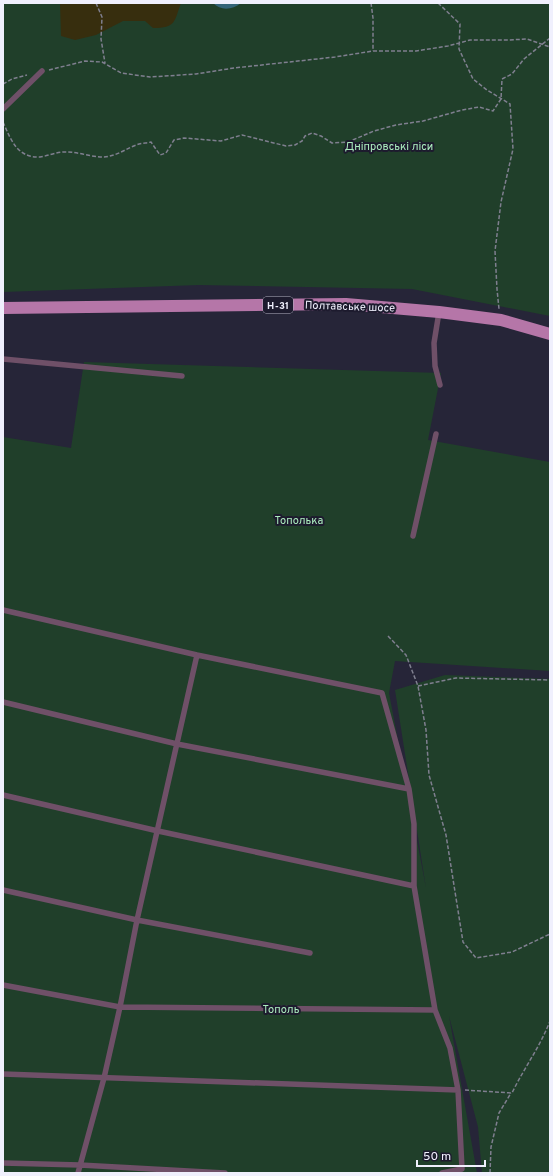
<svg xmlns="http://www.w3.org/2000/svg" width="553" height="1176" font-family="Overpass,sans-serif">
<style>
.green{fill:#203f2a}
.sand{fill:#372e0e}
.water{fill:#346478}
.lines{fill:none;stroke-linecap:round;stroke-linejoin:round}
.path{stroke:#7f7f8f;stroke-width:1.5;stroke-dasharray:4 2;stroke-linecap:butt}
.lane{stroke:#6f5068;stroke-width:5.5}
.primary{stroke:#b576a8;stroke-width:12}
.labels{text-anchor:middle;stroke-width:4;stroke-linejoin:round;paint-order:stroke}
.shield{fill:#1d1b2e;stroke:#b1b0bf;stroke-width:1}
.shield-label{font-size:10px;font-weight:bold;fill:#f0f0fd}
.park-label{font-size:11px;fill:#acedbf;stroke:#1d1b2e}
.street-label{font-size:11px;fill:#f0f0fd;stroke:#1d1b2e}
</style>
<rect width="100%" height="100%" fill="#262538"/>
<!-- green -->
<path class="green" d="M 3,3 L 550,3 L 550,316 L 412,289 L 199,285 L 3,292 Z
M 84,362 L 441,373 L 428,440 L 550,462 L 550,671 L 395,661 L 389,693 L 426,888 L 395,690 L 445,675 L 550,679 L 550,1173 L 482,1173 L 478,1127 L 449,1016 L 477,1173 L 3,1173 L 3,437 L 71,448 Z"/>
<!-- sand -->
<path class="sand" d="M 60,3 L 181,3 C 174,22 176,28 153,28 L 145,21 L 123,21 L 96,35 L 75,40 L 61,36 Z"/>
<!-- water -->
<path class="water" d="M 213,3 L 241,3 C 232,10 221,11 213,3 Z"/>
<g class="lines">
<!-- path -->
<path class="path" d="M 96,3 L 102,17 L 101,39 L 105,63
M 371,3 L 373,18 L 373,51
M 438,3 L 460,24 L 459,49 L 473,79 L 487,90 L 510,104 L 513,149 L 501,202 L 495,251 L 497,289 L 499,309
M 49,70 L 85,61 L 102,62 L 121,73 L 150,77 L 196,74 L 234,68 L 335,57 L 373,51 L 416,51 L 448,46 L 470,40 L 509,40 L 527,39 L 550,47
M 3,84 L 12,79 L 27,75
M 3,122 C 11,140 17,158 40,157 C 48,156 56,152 64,152 C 79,151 97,160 110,156 C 120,154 129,147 139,144 C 143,143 147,143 151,142 L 160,155 L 166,153 L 174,140 L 184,138 L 221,141 L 242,135 L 286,146 L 295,145 L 302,141 L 305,136 L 312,133 L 321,136 L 332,143 L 348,142 L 374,131 L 396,125 L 423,121 L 462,110 L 479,107 L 493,111 L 501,99 L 502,79 L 512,74 L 524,59 L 550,38
M 388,636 L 406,655 L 418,686 L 426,730 L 429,775 L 446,835 L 463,942 L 476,958 L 512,952 L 550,934
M 418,686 L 456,678 L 550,680
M 465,1090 L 512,1093 C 524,1068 540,1047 550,1021
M 490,1173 L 491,1147 L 499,1113 L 511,1093"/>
<!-- lane -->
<path class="lane" d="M 3,109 L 42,71
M 439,312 L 434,343 L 435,366 L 440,385
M 3,359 L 182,376
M 413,536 L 436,434
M 3,610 L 197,655 L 382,693 L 409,789 L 414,824 L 414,886 L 435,1010 L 450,1048 L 458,1090 L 462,1169 L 442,1173
M 3,702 L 177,744 L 409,789
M 3,795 L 158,831 L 414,886
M 3,890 L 137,920 L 310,953
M 3,985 L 120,1007 L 435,1010
M 3,1074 L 458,1090
M 3,1163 L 80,1165 L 225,1173
M 78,1173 L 104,1078 L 120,1007 L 137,920 L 197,655"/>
<!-- primary -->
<path class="primary" d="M 3,308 L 346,304 L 439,312 L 501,320 L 550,334"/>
</g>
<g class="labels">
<!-- shield labels -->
<rect class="shield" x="263" y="297" width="30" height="16" rx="3"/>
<g class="shield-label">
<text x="278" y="309">Н-31</text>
</g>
<!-- park labels -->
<g class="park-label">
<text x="389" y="150">Дніпровські ліси</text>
<text x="299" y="524">Тополька</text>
<text x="281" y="1013">Тополь</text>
</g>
<!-- street labels -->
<g class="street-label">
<text transform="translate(350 306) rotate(2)" y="4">Полтавське шосе</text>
</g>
</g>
<!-- border -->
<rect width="553" height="1176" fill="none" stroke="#f0f0fd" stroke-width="8"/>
<!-- scale -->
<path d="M417 1160v6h68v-6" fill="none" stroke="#f0f0fd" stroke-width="2"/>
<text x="423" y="1160" font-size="12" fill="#f0f0fd" stroke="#1d1b2e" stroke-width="3" paint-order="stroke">50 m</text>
</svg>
